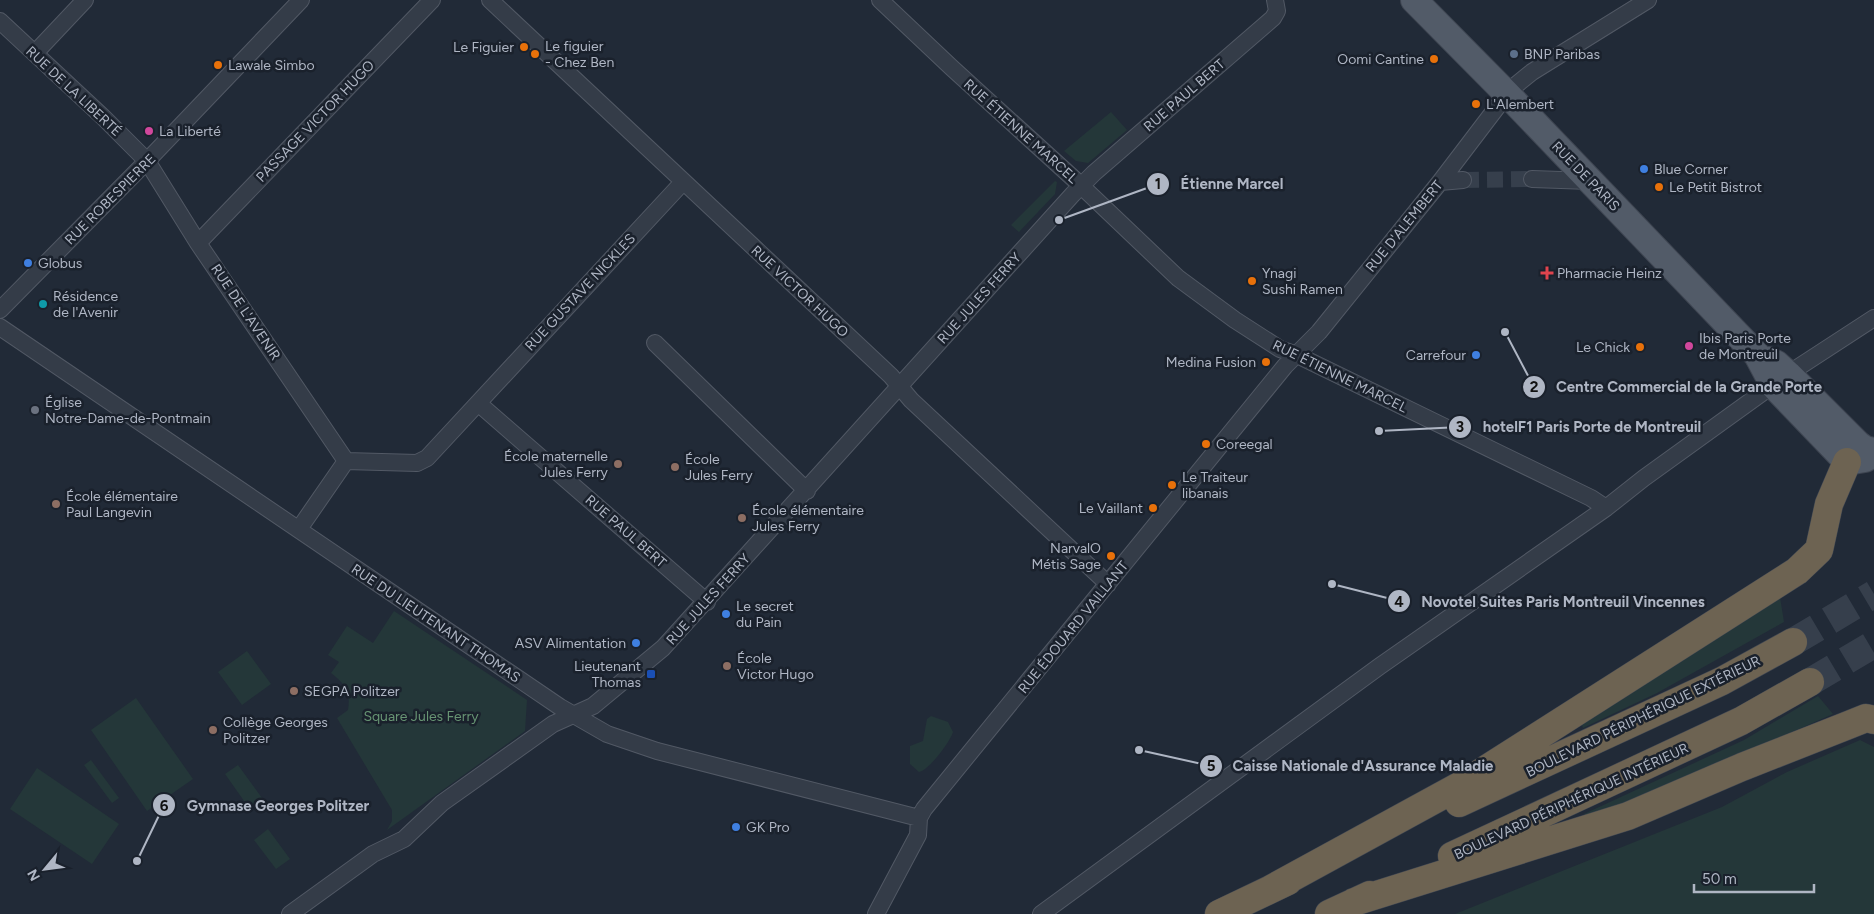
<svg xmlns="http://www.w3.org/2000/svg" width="1874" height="914" font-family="Figtree,sans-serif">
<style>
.green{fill:#243739}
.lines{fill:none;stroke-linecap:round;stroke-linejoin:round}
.street-tunnel{stroke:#363f4c;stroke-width:16;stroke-dasharray:16 8;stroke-linecap:butt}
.highway-tunnel{stroke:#363f4c;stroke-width:28;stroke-dasharray:28 14;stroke-linecap:butt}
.street-casing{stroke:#525965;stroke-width:18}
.primary-casing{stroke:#3e4551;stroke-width:28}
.highway-casing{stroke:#3f4652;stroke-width:29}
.street{stroke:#343c48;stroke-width:16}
.primary{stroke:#525b68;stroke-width:26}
.highway{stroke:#6d6352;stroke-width:28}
.food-dot{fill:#e8710a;stroke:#1a212c;stroke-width:2}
.service-dot{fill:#5c6f8a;stroke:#1a212c;stroke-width:2}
.hotel-dot{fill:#d1479c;stroke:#1a212c;stroke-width:2}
.shop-dot{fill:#3f7fe0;stroke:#1a212c;stroke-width:2}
.health-dot{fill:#e0444e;stroke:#1a212c;stroke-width:2}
.culture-dot{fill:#0f9aa8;stroke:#1a212c;stroke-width:2}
.worship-dot{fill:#6b7280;stroke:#1a212c;stroke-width:2}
.education-dot{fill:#8d6e63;stroke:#1a212c;stroke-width:2}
.transit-dot{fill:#1a4fb4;stroke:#1a212c;stroke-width:2}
.labels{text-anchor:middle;stroke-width:5;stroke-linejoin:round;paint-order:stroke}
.poi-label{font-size:14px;fill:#afb6c4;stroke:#1a212c;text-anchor:start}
.street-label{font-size:14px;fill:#afb6c4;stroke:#1a212c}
.park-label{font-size:14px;fill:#679473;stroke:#1a212c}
.leader{fill:none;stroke:#afb6c4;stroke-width:2}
.callout-dot{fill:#afb6c4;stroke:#1a212c;stroke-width:2}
.mark-label{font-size:15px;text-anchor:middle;font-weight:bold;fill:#111}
.callout-label{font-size:15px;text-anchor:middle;font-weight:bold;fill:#afb6c4;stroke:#1a212c;stroke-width:5;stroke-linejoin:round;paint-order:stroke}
</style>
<rect width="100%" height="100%" fill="#212a37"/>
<!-- green -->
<path class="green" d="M 1111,112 L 1127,130 L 1088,163 L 1076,161 L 1064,151 Z
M 1055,181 L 1057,182 L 1055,194 L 1019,232 L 1011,225 Z
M 1780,597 L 1784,622 L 1657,693 L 1583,728 L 1581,723 Z
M 394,611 L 527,700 L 525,731 L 387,830 L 392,821 L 392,810 L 337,718 L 348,710 C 351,692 345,684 331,673 L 339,662 L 328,655 L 347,626 L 373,643 Z
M 247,651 L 271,684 L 242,705 L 218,672 Z
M 1818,696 L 1833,714 L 1621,807 L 1587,817 L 1584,814 L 1744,740 Z
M 136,698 L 193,779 L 147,811 L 91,730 Z
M 931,716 L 948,722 L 953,732 C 950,742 929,770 919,772 L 910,764 L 910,746 L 923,741 L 927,719 Z
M 1860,740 L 1874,747 L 1874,914 L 1455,914 L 1722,807 L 1787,772 Z
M 91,760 L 119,798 L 112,803 L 84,765 Z
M 238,765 L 262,798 L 249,808 L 225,774 Z
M 37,768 L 119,824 L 92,864 L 10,809 Z
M 268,829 L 290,859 L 276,869 L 254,840 Z"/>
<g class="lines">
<!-- street-tunnel -->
<path class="street-tunnel" d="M 1463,180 L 1532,179"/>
<!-- highway-tunnel -->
<path class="highway-tunnel" d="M 1793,642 L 1874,594
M 1810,682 L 1874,644"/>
<defs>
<path id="street" d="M 490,0 L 891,376 L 911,400 L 1108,584
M 880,0 L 952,68 L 1074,179 L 1178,278 L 1235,320 L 1280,349 L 1297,355 L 1591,498 L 1606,508
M 0,21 L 103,117 L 147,161 L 198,243 L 346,461
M 35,53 L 85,0
M 1532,179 L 1590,181
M 1440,182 L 1463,180
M 198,243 L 432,0
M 0,310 L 147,161 L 301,0
M 0,327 L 560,707 L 607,734 L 657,751 L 919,818
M 655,343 L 807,491
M 478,403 L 707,602
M 299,529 L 346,461 L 417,463 L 427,458 L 683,182
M 290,914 L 373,854 L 404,839 L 442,803 L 553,724 L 593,706 L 663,648 L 1073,194 L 1094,173 L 1273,18 L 1277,11 L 1275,0
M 876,914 L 918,835 L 919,818 L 924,809 L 1285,366 L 1319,332 L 1440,182 L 1507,94 L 1516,85 L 1532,72 L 1648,0
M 1041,914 L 1380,666 L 1606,508 L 1644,478 L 1788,374 L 1874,318"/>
<path id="primary" d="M 1414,0 L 1507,94 L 1757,355 L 1773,385 L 1847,462 L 1865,459 L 1874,454
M 1769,360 L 1777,364 L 1788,374 L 1858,444 L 1865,449 L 1874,451"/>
<path id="highway" d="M 1459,803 L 1722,681 L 1793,642
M 1452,856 L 1741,721 L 1810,682
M 1271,889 L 1463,784 L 1797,571 L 1819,550 L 1829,504 L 1847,462
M 1354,902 L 1628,816 L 1742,767 L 1846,726 L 1866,718 L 1874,720
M 1219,914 L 1288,881
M 1329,914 L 1370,895"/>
</defs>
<!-- street casing -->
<use href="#street" class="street-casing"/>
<!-- primary casing -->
<use href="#primary" class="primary-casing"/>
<!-- highway casing -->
<use href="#highway" class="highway-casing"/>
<!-- street -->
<use href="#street" class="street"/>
<!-- primary -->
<use href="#primary" class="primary"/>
<!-- highway -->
<use href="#highway" class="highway"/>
</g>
<!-- markers -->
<g class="food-dot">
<circle cx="524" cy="47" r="5"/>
<circle cx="535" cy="54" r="5"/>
<circle cx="1434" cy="59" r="5"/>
<circle cx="218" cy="65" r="5"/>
<circle cx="1476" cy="104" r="5"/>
<circle cx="1659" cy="187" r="5"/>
<circle cx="1252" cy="281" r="5"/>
<circle cx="1640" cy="347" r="5"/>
<circle cx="1266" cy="362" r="5"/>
<circle cx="1206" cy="444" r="5"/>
<circle cx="1172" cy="485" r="5"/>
<circle cx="1153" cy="508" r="5"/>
<circle cx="1111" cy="556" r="5"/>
</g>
<circle class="service-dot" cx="1514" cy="54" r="5"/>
<g class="hotel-dot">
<circle cx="149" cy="131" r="5"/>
<circle cx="1689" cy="346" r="5"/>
</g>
<g class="shop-dot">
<circle cx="1644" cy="169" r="5"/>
<circle cx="28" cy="263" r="5"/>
<circle cx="1476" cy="355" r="5"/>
<circle cx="726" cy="614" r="5"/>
<circle cx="636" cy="643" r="5"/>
<circle cx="736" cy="827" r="5"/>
</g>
<path class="health-dot" d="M1544.5 265.5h5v5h5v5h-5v5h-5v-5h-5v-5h5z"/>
<circle class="culture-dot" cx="43" cy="304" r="5"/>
<circle class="worship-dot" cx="35" cy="410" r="5"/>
<g class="education-dot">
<circle cx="618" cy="464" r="5"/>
<circle cx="675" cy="467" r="5"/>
<circle cx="56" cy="504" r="5"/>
<circle cx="742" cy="518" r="5"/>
<circle cx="727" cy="666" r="5"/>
<circle cx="294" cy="691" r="5"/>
<circle cx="213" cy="730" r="5"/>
</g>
<rect class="transit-dot" x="646" y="669" width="10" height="10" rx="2.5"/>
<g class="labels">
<!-- poi labels -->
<g class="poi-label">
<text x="545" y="51">Le figuier<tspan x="545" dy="16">- Chez Ben</tspan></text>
<text x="514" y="52" text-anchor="end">Le Figuier</text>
<text x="1524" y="59">BNP Paribas</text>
<text x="1424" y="64" text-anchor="end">Oomi Cantine</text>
<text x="228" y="70">Lawale Simbo</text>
<text x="1486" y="109">L'Alembert</text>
<text x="159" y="136">La Liberté</text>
<text x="1654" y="174">Blue Corner</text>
<text x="1669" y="192">Le Petit Bistrot</text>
<text x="38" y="268">Globus</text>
<text x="1262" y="278">Ynagi<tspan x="1262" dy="16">Sushi Ramen</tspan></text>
<text x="1557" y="278">Pharmacie Heinz</text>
<text x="53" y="301">Résidence<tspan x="53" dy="16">de l'Avenir</tspan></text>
<text x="1699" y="343">Ibis Paris Porte<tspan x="1699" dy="16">de Montreuil</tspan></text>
<text x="1630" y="352" text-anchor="end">Le Chick</text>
<text x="1466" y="360" text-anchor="end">Carrefour</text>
<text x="1256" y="367" text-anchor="end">Medina Fusion</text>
<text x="45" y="407">Église<tspan x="45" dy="16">Notre-Dame-de-Pontmain</tspan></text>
<text x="1216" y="449">Coreegal</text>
<text x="608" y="461" text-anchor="end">École maternelle<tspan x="608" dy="16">Jules Ferry</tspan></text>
<text x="685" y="464">École<tspan x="685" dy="16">Jules Ferry</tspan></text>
<text x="1182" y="482">Le Traiteur<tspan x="1182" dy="16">libanais</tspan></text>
<text x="66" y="501">École élémentaire<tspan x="66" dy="16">Paul Langevin</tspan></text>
<text x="1143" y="513" text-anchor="end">Le Vaillant</text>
<text x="752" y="515">École élémentaire<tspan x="752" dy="16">Jules Ferry</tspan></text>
<text x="1101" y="553" text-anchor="end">NarvalO<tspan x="1101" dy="16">Métis Sage</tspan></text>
<text x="736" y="611">Le secret<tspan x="736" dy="16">du Pain</tspan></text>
<text x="626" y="648" text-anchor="end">ASV Alimentation</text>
<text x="737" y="663">École<tspan x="737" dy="16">Victor Hugo</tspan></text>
<text x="641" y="671" text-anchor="end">Lieutenant<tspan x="641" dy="16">Thomas</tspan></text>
<text x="304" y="696">SEGPA Politzer</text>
<text x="223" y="727">Collège Georges<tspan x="223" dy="16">Politzer</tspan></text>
<text x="746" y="832">GK Pro</text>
</g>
<!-- street labels -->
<g class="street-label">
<text transform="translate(74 91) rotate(43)" y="5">RUE DE LA LIBERTÉ</text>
<text transform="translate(1184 95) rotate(-41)" y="5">RUE PAUL BERT</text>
<text transform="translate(315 121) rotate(-46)" y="5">PASSAGE VICTOR HUGO</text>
<text transform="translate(1021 131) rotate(42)" y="5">RUE ÉTIENNE MARCEL</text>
<text transform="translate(1586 176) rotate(46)" y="5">RUE DE PARIS</text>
<text transform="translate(110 199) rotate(-45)" y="5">RUE ROBESPIERRE</text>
<text transform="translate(1404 226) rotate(-51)" y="5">RUE D'ALEMBERT</text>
<text transform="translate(800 291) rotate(43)" y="5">RUE VICTOR HUGO</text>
<text transform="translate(580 292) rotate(-47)" y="5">RUE GUSTAVE NICKLES</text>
<text transform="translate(979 298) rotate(-48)" y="5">RUE JULES FERRY</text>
<text transform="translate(246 312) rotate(56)" y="5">RUE DE L'AVENIR</text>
<text transform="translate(1340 376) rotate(26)" y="5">RUE ÉTIENNE MARCEL</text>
<text transform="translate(626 531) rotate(41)" y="5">RUE PAUL BERT</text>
<text transform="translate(708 599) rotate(-48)" y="5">RUE JULES FERRY</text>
<text transform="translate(436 623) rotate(34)" y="5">RUE DU LIEUTENANT THOMAS</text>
<text transform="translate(1073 627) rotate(-51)" y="5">RUE ÉDOUARD VAILLANT</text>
<text transform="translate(1643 716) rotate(-26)" y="5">BOULEVARD PÉRIPHÉRIQUE EXTÉRIEUR</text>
<text transform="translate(1571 801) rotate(-25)" y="5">BOULEVARD PÉRIPHÉRIQUE INTÉRIEUR</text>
</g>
<!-- park labels -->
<g class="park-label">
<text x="421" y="721">Square Jules Ferry</text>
</g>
</g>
<!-- callouts -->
<path class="leader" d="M1059 220L1158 184M1505 332L1534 387M1379 431L1460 427M1332 584L1399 601M1139 750L1211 766M137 861L164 805"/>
<g class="callout-dot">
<circle cx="1059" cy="220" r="5"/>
<circle cx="1505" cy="332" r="5"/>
<circle cx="1379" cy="431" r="5"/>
<circle cx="1332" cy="584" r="5"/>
<circle cx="1139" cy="750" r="5"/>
<circle cx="137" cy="861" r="5"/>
<circle cx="1158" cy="184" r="12"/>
<circle cx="1534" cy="387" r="12"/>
<circle cx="1460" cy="427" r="12"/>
<circle cx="1399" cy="601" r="12"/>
<circle cx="1211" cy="766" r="12"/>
<circle cx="164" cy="805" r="12"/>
</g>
<g class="mark-label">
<text x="1158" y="189">1</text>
<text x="1534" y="392">2</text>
<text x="1460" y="432">3</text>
<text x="1399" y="607">4</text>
<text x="1211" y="771">5</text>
<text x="164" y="811">6</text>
</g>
<g class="callout-label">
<text x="1232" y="189">Étienne Marcel</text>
<text x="1689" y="392">Centre Commercial de la Grande Porte</text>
<text x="1592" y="432">hotelF1 Paris Porte de Montreuil</text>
<text x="1563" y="607">Novotel Suites Paris Montreuil Vincennes</text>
<text x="1363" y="771">Caisse Nationale d'Assurance Maladie</text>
<text x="278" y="811">Gymnase Georges Politzer</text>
</g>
<!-- north arrow -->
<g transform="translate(45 869) rotate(241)" stroke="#1a212c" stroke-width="4" paint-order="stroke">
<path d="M0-4L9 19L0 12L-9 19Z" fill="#afb6c4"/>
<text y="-8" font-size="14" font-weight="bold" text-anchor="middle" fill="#afb6c4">N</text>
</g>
<!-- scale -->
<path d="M1694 884v8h120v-8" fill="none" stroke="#afb6c4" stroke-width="2.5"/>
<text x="1702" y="884" font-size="15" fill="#afb6c4" stroke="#1a212c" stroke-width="4" paint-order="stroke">50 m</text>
</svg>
